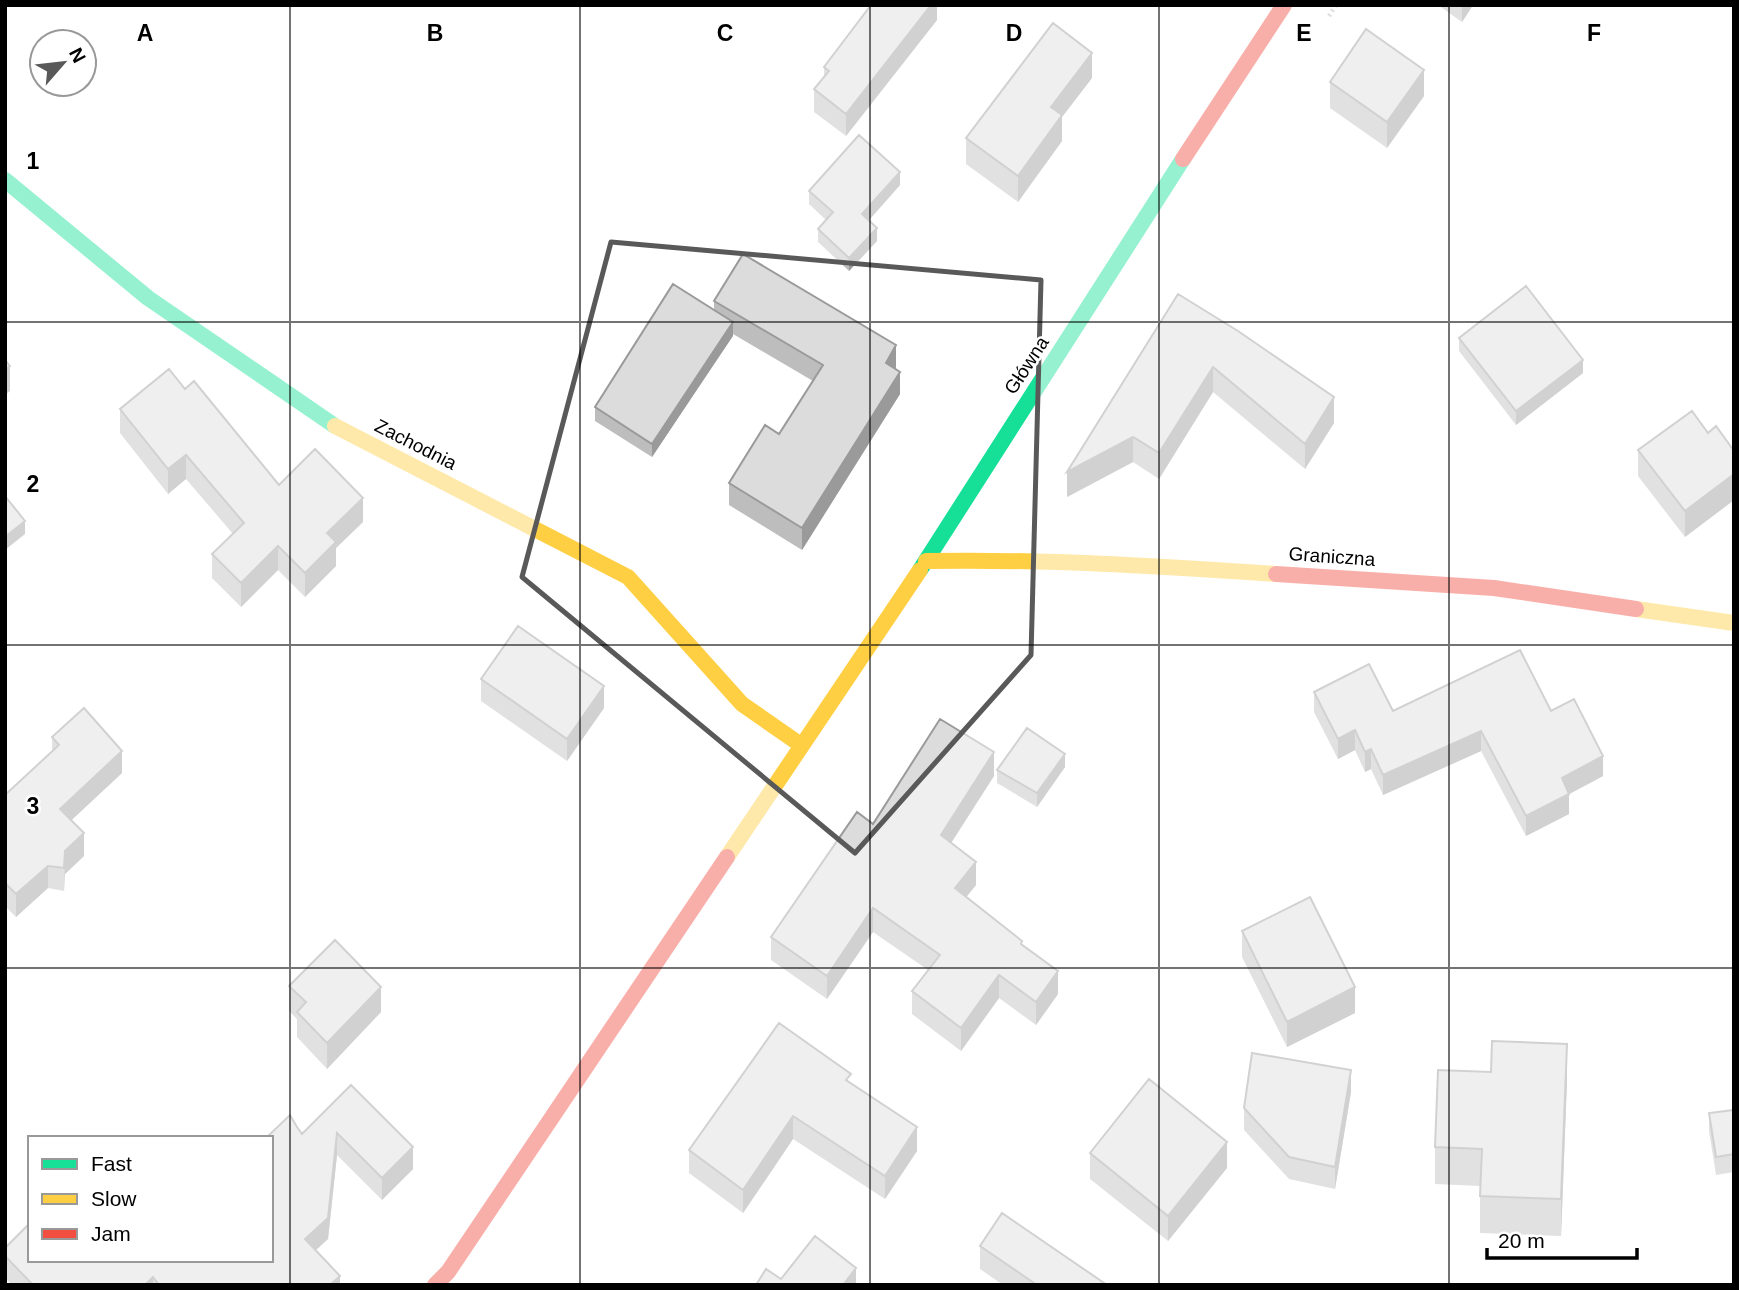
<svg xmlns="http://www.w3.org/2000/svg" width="1739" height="1290" font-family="Helvetica,sans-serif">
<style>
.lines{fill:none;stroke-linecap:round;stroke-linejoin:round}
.path{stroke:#b8b8b8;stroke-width:4.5;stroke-dasharray:2 3.5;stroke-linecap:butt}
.fast{stroke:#16e098;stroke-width:16}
.slow{stroke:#ffcf43;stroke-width:16}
.jam{stroke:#f24e42;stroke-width:16}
.wall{fill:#bdbdbd}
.shaded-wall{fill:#9a9a9a}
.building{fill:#dcdcdc;stroke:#9a9a9a;stroke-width:2}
.marked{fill:none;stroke:#595959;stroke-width:5;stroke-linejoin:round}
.grid{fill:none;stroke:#000;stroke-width:2;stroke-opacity:0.55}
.labels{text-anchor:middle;stroke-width:5;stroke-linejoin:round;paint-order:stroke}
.street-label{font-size:19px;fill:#000;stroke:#fff}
.grid-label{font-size:23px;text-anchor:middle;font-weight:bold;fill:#000;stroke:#fff;stroke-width:5;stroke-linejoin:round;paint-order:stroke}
</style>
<rect width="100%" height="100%" fill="#fff"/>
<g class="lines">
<!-- path -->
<path class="path" d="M 1329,16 L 1336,5"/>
<!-- fast -->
<path class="fast" d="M 5,180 L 148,298 L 335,426
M 920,570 L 1183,159"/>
<!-- slow -->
<path class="slow" d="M 335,426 L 628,577 L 742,704 L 801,745
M 926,561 C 1043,559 1160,566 1276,574
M 1636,609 L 1734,623
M 727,857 L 920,570"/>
<!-- jam -->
<path class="jam" d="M 1183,159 L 1284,5
M 1276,574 L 1494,588 L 1636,609
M 435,1285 L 448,1272 L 727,857"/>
</g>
<!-- wall -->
<path class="wall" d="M 937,5 L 937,20 L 846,136 L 814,112 L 814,89 L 824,77 L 824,67 Z
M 1438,5 L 1473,5 L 1462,22 Z
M 1092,78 L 1062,117 L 1062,141 L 1018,202 L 966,164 L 966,138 Z
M 1330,82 L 1424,96 L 1387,148 L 1330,108 Z
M 900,185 L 869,220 L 877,241 L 849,271 L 818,242 L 818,229 L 826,220 L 809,204 L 809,191 Z
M 1178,294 L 1334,423 L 1305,469 L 1213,392 L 1159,479 L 1133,462 L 1067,497 Z
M 714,301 L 896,367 L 900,394 L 802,550 L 729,505 L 729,483 L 779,434 L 813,381 L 733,334 L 652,457 L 595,421 L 595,407 L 714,311 Z
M 1459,338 L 1583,373 L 1516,425 L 1459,351 Z
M 185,389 L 279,485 L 363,522 L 336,548 L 336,566 L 305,597 L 278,570 L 241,607 L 212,578 L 212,554 L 233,534 L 186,479 L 168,494 L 120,433 L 120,409 Z
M 1708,433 L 1734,474 L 1734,500 L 1685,537 L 1638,476 L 1638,450 Z
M 481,679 L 604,708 L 567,761 L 481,701 Z
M 1314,692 L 1393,711 L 1551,711 L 1603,776 L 1569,794 L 1569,814 L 1526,836 L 1481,751 L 1383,795 L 1371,769 L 1365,772 L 1355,750 L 1338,759 L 1314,712 Z
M 52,737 L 122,773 L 71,820 L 84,856 L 65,874 L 64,891 L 48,888 L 16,917 L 5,906 L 5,795 L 52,752 Z
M 1065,767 L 1037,807 L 997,783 L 997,770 Z
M 994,776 L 950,843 L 976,885 L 966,897 L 1022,945 L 1058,994 L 1036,1025 L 999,998 L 961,1051 L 912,1014 L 912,991 L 928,970 L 873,932 L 827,999 L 771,960 L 771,937 L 873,824 Z
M 1242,931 L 1355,1013 L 1287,1047 L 1242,957 Z
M 289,986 L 381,1012 L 327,1069 L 297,1037 L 297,1019 L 289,1011 Z
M 1491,1072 L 1567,1081 L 1561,1236 L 1480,1233 L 1480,1186 L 1435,1184 L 1435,1147 Z
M 851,1083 L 917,1151 L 885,1199 L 793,1139 L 743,1213 L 689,1173 L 689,1150 Z
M 351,1085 L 413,1169 L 382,1200 L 337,1155 L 328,1239 L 316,1250 L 340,1285 L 12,1285 L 5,1278 L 5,1248 L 271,1260 L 297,1127 L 302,1134 Z
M 1351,1092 L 1335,1189 L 1289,1179 L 1244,1130 L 1244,1108 Z
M 1734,1110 L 1734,1172 L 1716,1175 L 1709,1131 L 1709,1113 Z
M 1090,1153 L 1227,1168 L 1168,1241 L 1090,1179 Z
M 980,1246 L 1107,1285 L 1003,1285 L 980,1269 Z"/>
<!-- shaded-wall -->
<path class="shaded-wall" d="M 931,5 L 937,5 L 937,20 L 846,136 L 846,114 Z
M 1462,5 L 1473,5 L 1462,22 Z
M 1092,53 L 1092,78 L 1062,117 L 1062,141 L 1018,202 L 1018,176 L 1051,107 Z
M 1424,70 L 1424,96 L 1387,148 L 1387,122 Z
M 900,172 L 900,185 L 862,228 L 862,214 Z
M 877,228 L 877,241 L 849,271 L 849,258 Z
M 733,322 L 733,336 L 652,457 L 652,444 Z
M 896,345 L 896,367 L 886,385 L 886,363 Z
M 1583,360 L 1583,373 L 1516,425 L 1516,411 Z
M 10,366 L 10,391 L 5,395 L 5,370 Z
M 1213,367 L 1213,392 L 1159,479 L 1159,453 Z
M 900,372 L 900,394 L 802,550 L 802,528 Z
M 1334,397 L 1334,423 L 1305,469 L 1305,444 Z
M 1133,437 L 1133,462 L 1067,497 L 1067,472 Z
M 186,455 L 186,479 L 168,494 L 168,469 Z
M 1734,474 L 1734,500 L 1685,537 L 1685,511 Z
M 363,498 L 363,522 L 336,548 L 336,566 L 305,597 L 305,573 L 327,533 Z
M 25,521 L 25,534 L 5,550 L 5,537 Z
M 278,546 L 278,570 L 241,607 L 241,583 Z
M 604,686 L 604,708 L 567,761 L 567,739 Z
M 1355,730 L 1355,750 L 1338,759 L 1338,739 Z
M 1481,731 L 1481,751 L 1383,795 L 1383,775 Z
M 1371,749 L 1371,769 L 1365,772 L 1365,752 Z
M 122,751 L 122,773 L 60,831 L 60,809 Z
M 994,752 L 994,776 L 941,859 L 941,835 Z
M 1065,754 L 1065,767 L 1037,807 L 1037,793 Z
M 1603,756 L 1603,776 L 1562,798 L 1562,778 Z
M 1569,794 L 1569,814 L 1526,836 L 1526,816 Z
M 84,833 L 84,856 L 65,874 L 64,891 L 65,851 Z
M 976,862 L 976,885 L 955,911 L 955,888 Z
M 48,866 L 48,888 L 16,917 L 16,894 Z
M 873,908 L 873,932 L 827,999 L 827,976 Z
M 1058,971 L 1058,994 L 1036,1025 L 1036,1002 Z
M 999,975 L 999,998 L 961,1051 L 961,1028 Z
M 381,987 L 381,1012 L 327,1069 L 327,1043 Z
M 1355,987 L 1355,1013 L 1287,1047 L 1287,1022 Z
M 1567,1044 L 1567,1081 L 1561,1236 L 1561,1199 Z
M 1351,1070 L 1351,1092 L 1335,1189 L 1335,1167 Z
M 793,1116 L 793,1139 L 743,1213 L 743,1190 Z
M 917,1127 L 917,1151 L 885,1199 L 885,1176 Z
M 337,1133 L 337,1155 L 328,1239 L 305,1260 L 305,1239 Z
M 1227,1142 L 1227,1168 L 1168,1241 L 1168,1216 Z
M 413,1147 L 413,1169 L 382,1200 L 382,1178 Z
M 856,1268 L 856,1285 L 843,1285 Z
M 340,1276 L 340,1285 L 330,1285 Z
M 153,1277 L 153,1285 L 145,1285 Z"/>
<!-- building -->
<path class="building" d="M 871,5 L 931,5 L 846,114 L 814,89 L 829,71 L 824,67 Z
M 1053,23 L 1092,53 L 1051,107 L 1062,115 L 1018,176 L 966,138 Z
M 1366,29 L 1424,70 L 1387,122 L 1330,82 Z
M 859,135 L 900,172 L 862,214 L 877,228 L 849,258 L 818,229 L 833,212 L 809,191 Z
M 743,254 L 896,345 L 886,363 L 900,372 L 802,528 L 729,483 L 765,425 L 779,434 L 823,365 L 714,301 Z
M 673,284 L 733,322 L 652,444 L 595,407 Z
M 1526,286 L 1583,360 L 1516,411 L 1459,338 Z
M 1178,294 L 1238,331 L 1334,397 L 1305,444 L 1213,367 L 1159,453 L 1133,437 L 1067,472 Z
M 5,360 L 10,366 L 5,370 Z
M 169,369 L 185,389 L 194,381 L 279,485 L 315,449 L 363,498 L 327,533 L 336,542 L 305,573 L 278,546 L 241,583 L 212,554 L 244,523 L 186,455 L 168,469 L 120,409 Z
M 1692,411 L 1708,433 L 1716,426 L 1734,451 L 1734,474 L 1685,511 L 1638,450 Z
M 5,496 L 25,521 L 5,537 Z
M 518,626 L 604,686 L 567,739 L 481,679 Z
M 1520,650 L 1551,711 L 1574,699 L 1603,756 L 1562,778 L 1569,794 L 1526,816 L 1481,731 L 1383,775 L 1371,749 L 1365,752 L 1355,730 L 1338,739 L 1314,692 L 1369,664 L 1393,711 Z
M 84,708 L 122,751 L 60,809 L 84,833 L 65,851 L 64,868 L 48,866 L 16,894 L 5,883 L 5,795 L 59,745 L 52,737 Z
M 940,719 L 994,752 L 941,835 L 976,862 L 955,888 L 1022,941 L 1021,944 L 1058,971 L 1036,1002 L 999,975 L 961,1028 L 912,991 L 940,955 L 873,908 L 827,976 L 771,937 L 857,812 L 873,824 Z
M 1027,728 L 1065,754 L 1037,793 L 997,770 Z
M 1310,897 L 1355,987 L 1287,1022 L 1242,931 Z
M 335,940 L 381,987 L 327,1043 L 297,1012 L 306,1002 L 289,986 Z
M 779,1023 L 851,1074 L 846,1080 L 917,1127 L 885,1176 L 793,1116 L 743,1190 L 689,1150 Z
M 1492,1041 L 1567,1044 L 1561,1199 L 1480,1196 L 1482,1149 L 1435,1147 L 1438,1070 L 1491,1072 Z
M 1252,1053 L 1351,1070 L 1335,1167 L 1289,1157 L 1244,1108 Z
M 1149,1079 L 1227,1142 L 1168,1216 L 1090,1153 Z
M 351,1085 L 413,1147 L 382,1178 L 337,1133 L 328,1218 L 305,1239 L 340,1276 L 330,1285 L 159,1285 L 153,1277 L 145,1285 L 33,1285 L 5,1256 L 5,1248 L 30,1223 L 30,1260 L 271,1260 L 271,1138 L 266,1138 L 290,1115 L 297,1127 L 302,1134 Z
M 1734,1110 L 1734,1154 L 1716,1157 L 1709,1113 Z
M 1002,1213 L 1107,1285 L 1037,1285 L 980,1246 Z
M 815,1236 L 856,1268 L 843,1285 L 756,1285 L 766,1269 L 781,1279 Z"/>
<!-- marked area -->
<path d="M0 0H1739V1290H0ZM 611,242 L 1041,280 L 1031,655 L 855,853 L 522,577 Z" fill="#fff" fill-opacity=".55" fill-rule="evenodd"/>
<path class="marked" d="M 611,242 L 1041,280 L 1031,655 L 855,853 L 522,577 Z"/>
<!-- grid -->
<path class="grid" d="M 290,5 L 290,1285M 580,5 L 580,1285M 870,5 L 870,1285M 1159,5 L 1159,1285M 1449,5 L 1449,1285M 5,322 L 1734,322M 5,645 L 1734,645M 5,968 L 1734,968"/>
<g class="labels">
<!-- street labels -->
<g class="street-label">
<text transform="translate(1026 365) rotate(-57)" y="7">Główna</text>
<text transform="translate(416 444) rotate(27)" y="7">Zachodnia</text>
<text transform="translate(1332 556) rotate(4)" y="7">Graniczna</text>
</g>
</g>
<g class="grid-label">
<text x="145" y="41">A</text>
<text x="435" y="41">B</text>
<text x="725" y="41">C</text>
<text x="1014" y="41">D</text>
<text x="1304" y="41">E</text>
<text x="1594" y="41">F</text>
<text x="33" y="169">1</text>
<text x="33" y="492">2</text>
<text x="33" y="814">3</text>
</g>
<!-- border -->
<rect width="1739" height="1290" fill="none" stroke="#000000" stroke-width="14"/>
<!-- legend -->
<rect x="28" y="1136" width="245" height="126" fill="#ffffff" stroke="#999999" stroke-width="2"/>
<rect x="42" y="1159" width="35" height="10" fill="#16e098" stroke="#999999" stroke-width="2"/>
<text x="91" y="1171" font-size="21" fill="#000000">Fast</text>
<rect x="42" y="1194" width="35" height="10" fill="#ffcf43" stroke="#999999" stroke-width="2"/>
<text x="91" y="1206" font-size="21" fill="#000000">Slow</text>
<rect x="42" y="1229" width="35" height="10" fill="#f24e42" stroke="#999999" stroke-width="2"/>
<text x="91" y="1241" font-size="21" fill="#000000">Jam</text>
<!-- north arrow -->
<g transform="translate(63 63) rotate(62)"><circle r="33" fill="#ffffff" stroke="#999999" stroke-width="2"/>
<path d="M0-5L12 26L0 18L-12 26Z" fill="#595959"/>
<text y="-10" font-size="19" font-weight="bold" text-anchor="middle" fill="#000000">N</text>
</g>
<!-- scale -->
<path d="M1487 1248v10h150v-10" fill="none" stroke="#000000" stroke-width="3.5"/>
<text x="1498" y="1248" font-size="21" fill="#000000" stroke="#ffffff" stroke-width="5" paint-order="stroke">20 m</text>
</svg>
